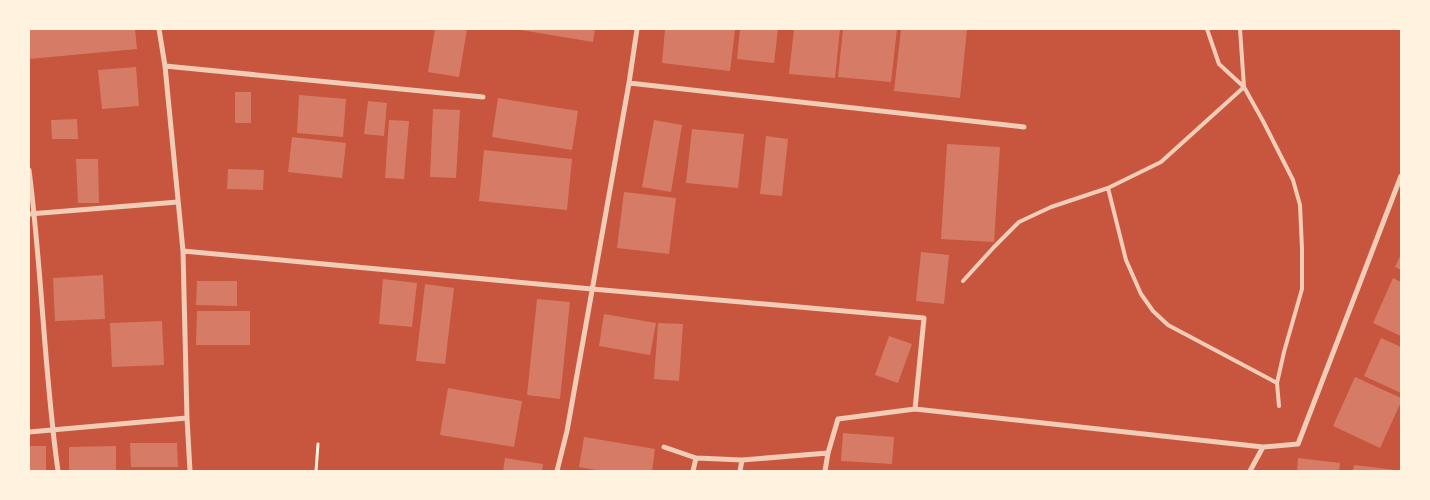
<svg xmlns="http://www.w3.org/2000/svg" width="1430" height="500" font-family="'Crimson Pro',serif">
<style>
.building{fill:#d67c66}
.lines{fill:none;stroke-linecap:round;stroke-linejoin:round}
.path{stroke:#fff3e0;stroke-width:3}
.service{stroke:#f1ccb7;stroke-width:4}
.minor{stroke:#f1ccb7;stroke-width:5}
</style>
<rect width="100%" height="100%" fill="#c8553d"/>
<!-- building -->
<path class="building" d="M 29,29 L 135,29 L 137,49 L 29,59 Z
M 435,29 L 467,29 L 459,77 L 428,72 Z
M 521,29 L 595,29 L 593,42 L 521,30 Z
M 665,29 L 720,29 L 735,30 L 730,71 L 662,63 Z
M 740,29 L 778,29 L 774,63 L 737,59 Z
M 794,29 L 840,29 L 835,78 L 789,74 Z
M 843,29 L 897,29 L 891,82 L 838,77 Z
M 901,29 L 967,29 L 960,98 L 894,91 Z
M 136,67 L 139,106 L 102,109 L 98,70 Z
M 235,92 L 251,92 L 251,123 L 235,123 Z
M 299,95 L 346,99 L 343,137 L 297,133 Z
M 498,98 L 578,111 L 572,150 L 492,137 Z
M 368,101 L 387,103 L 384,136 L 364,134 Z
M 433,109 L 460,110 L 456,178 L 430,177 Z
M 77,119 L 78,139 L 52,139 L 51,120 Z
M 389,120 L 409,121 L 404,179 L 385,178 Z
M 654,120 L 682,125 L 671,192 L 642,187 Z
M 692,129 L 744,134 L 738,188 L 686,183 Z
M 766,136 L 788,139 L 782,196 L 760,194 Z
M 292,137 L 346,143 L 342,178 L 288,172 Z
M 947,144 L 1000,147 L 994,242 L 941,239 Z
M 484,150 L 572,159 L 567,210 L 479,201 Z
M 76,159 L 98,159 L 99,203 L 78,203 Z
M 228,169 L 264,170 L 263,190 L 227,189 Z
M 624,192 L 676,198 L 669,254 L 617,248 Z
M 921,252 L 949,255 L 944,304 L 916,301 Z
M 1401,254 L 1401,270 L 1395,267 Z
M 103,275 L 105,319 L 55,321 L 53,278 Z
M 1393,278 L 1401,282 L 1401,336 L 1373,323 Z
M 383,279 L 417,283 L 412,327 L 379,324 Z
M 197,281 L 237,281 L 237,306 L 196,305 Z
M 425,284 L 454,288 L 445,364 L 416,361 Z
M 537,299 L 570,302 L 560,399 L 527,395 Z
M 197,311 L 250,311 L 250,345 L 196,345 Z
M 604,314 L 656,323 L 650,355 L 599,346 Z
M 162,321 L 164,365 L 112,367 L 110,323 Z
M 658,323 L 683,324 L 679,381 L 654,379 Z
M 889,336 L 912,344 L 898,383 L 875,375 Z
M 1381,338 L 1401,347 L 1401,393 L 1364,376 Z
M 1355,377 L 1401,398 L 1401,402 L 1380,448 L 1333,426 Z
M 448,388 L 522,401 L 514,447 L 440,435 Z
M 843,433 L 894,437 L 892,464 L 841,461 Z
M 584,437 L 655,449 L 652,471 L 602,471 L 579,467 Z
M 130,443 L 177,443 L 178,467 L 131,467 Z
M 29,446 L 46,446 L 46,471 L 29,471 Z
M 116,446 L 116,471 L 69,471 L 69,447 Z
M 505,458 L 543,464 L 542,471 L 503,471 Z
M 1298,458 L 1340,463 L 1339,471 L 1297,471 Z
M 1354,465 L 1395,470 L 1395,471 L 1353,471 Z"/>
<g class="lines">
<!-- path -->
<path class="path" d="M 316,471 L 318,444"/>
<!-- service -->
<path class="service" d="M 1207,29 L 1219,64 L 1244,87 L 1263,121 L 1293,180 L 1300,205 L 1302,249 L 1302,289 L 1284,352 L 1277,383 L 1279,406
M 1108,188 L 1126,260 L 1141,294 L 1153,311 L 1168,325 L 1277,383
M 963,281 L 994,247 L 1019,222 L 1051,207 L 1108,188 L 1161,162 L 1244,87 L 1240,29"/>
<!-- minor -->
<path class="minor" d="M 159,29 L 165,66 L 183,251 L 187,418 L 190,471
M 165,66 L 483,97
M 629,83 L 1024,127
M 29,170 C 42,270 44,371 58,471
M 29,214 L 178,202
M 183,251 L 592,289 L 924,318 L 915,409
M 29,432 L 187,418
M 664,447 L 696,458 L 742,460 L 828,453 L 838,419 L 915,409 L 1263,447 L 1298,444 L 1401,176
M 557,471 L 567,431 L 629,83 L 637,29
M 693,471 L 696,458
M 740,471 L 742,460
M 825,471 L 828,453
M 1250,471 L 1263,447"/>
</g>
<!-- border -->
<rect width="1430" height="500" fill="none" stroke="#fff3e0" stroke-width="60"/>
</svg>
